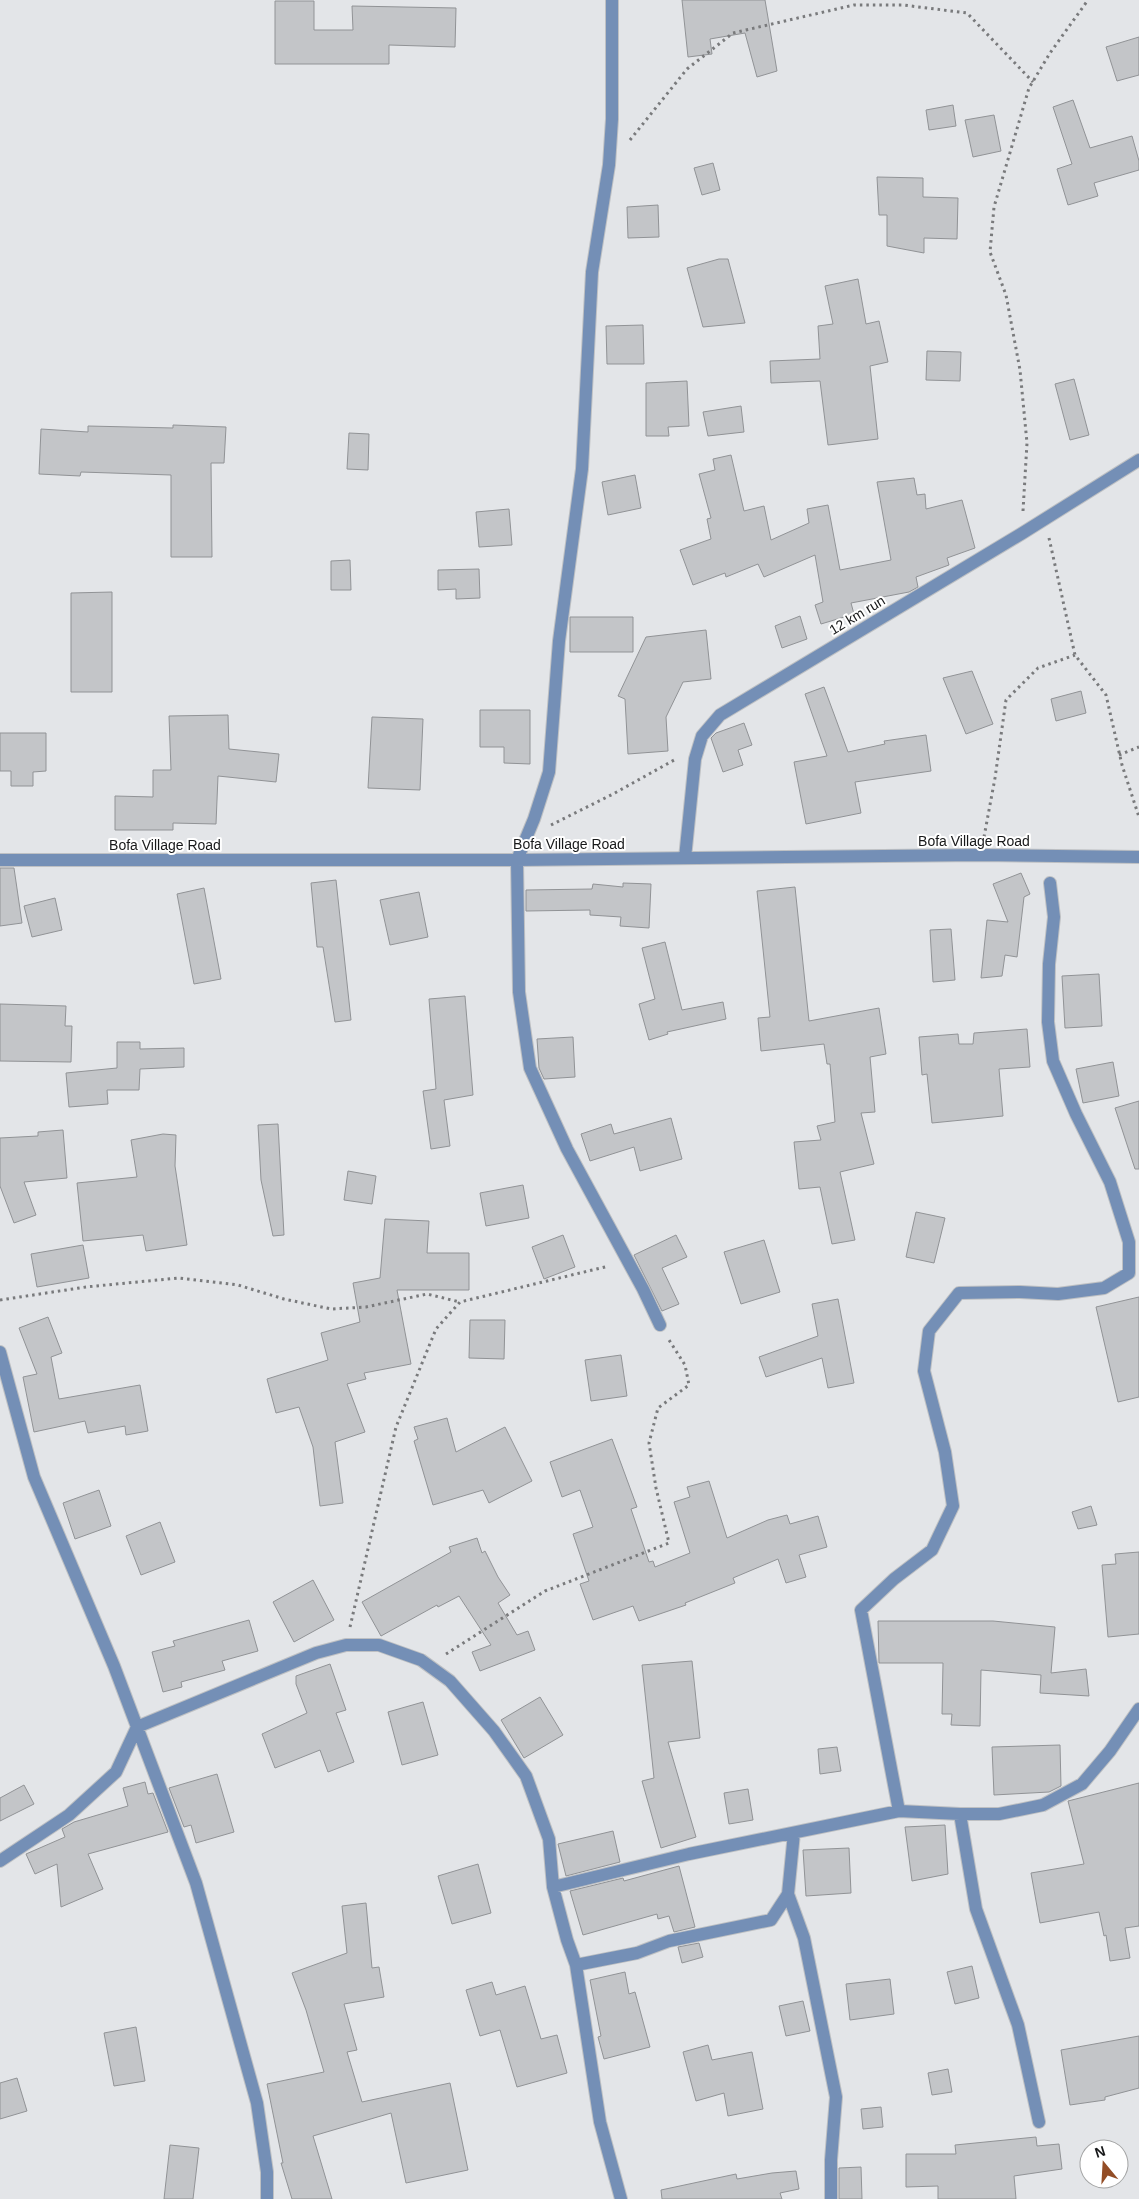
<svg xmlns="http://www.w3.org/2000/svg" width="1139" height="2199" font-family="Helvetica,sans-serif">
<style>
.building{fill:#c3c5c8;stroke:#919396}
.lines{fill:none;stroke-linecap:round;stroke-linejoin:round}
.minor-casing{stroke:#bec0c3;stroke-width:14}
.path{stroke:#797a7c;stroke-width:3;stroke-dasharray:2.5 4;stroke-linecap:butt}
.minor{stroke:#748fb6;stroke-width:12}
.labels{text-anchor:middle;stroke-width:4;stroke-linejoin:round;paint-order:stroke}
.street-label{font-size:14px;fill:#171819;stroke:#fff}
</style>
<rect width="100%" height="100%" fill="#e3e5e8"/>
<!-- building -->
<path class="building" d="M 682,0 L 765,0 L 777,71 L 757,77 L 745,33 L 710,39 L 712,54 L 688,57 Z
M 275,1 L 314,1 L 314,30 L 353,30 L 352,6 L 456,8 L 455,47 L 389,45 L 389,64 L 275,64 Z
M 1139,37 L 1139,75 L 1117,81 L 1106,47 Z
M 1073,100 L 1090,148 L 1132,136 L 1139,161 L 1139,170 L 1094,183 L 1098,196 L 1068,205 L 1057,169 L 1072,164 L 1053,107 Z
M 953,105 L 956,126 L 929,130 L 926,110 Z
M 994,115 L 1001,151 L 973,157 L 965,120 Z
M 713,163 L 720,190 L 702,195 L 694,168 Z
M 877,177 L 923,178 L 923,197 L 958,198 L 957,239 L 924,238 L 924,253 L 887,246 L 887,215 L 879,215 Z
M 658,205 L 659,237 L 628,238 L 627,207 Z
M 719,259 L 728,259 L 745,323 L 703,327 L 687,268 Z
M 858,279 L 866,324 L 879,321 L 888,362 L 870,366 L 878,439 L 828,445 L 820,381 L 771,383 L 770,361 L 820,359 L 818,326 L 833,324 L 825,286 Z
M 643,325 L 644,364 L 607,364 L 606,326 Z
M 927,351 L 961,352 L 960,381 L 926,380 Z
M 1074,379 L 1089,435 L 1070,440 L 1055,384 Z
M 687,381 L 689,426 L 668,427 L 669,436 L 646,436 L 646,383 Z
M 741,406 L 744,432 L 708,436 L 703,412 Z
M 173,425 L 226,427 L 224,463 L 211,463 L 212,557 L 171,557 L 171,475 L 81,472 L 80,476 L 39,474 L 41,429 L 88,432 L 88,426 L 173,428 Z
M 349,433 L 369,434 L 368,470 L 347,469 Z
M 731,455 L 744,511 L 764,506 L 771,540 L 809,523 L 807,509 L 828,505 L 840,570 L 891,560 L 877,482 L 914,478 L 917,495 L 925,494 L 926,509 L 962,500 L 975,548 L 947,558 L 949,565 L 916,577 L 918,587 L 909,592 L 851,603 L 854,614 L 821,624 L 815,605 L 823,602 L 815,555 L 764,577 L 758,564 L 726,577 L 725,573 L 693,585 L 680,550 L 711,539 L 707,519 L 711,518 L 699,474 L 715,470 L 713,459 Z
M 635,475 L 641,508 L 608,515 L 602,482 Z
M 509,509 L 512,545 L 479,547 L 476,512 Z
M 350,560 L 351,590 L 331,590 L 331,561 Z
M 479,569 L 480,598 L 456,599 L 456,589 L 438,590 L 438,570 Z
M 112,592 L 112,692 L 71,692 L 71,593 Z
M 800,616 L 807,639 L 782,648 L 775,626 Z
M 570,617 L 633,617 L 633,652 L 570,652 Z
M 706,630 L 711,679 L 683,682 L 666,717 L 668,751 L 628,754 L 625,699 L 618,696 L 646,637 Z
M 972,671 L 993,724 L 966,734 L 943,678 Z
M 824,687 L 848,752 L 885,744 L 884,741 L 926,735 L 931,771 L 855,782 L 861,813 L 806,824 L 794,762 L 827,756 L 805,694 Z
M 1081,691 L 1086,713 L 1056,721 L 1051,699 Z
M 480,710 L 530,710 L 530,764 L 504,763 L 504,747 L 480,747 Z
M 228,715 L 229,749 L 279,754 L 276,782 L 218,776 L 216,824 L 173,823 L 173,830 L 115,830 L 115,796 L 153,797 L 153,770 L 171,770 L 169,716 Z
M 372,717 L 423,719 L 420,790 L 368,788 Z
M 744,723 L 752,745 L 738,750 L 743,765 L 723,772 L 711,738 L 716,733 Z
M 0,733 L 46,733 L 46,771 L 33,772 L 33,786 L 11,786 L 11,771 L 0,771 Z
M 0,868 L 14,868 L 22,923 L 0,926 Z
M 1021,873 L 1030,894 L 1024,897 L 1017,957 L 1005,955 L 1002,976 L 981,978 L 987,920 L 1008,922 L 993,884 Z
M 336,880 L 351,1020 L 335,1022 L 323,947 L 317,947 L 311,883 Z
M 623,883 L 651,884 L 649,928 L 620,926 L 621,917 L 590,915 L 590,910 L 526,911 L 526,890 L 592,889 L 593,884 L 623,887 Z
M 795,887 L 809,1021 L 879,1008 L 886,1054 L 870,1057 L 875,1112 L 861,1113 L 874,1164 L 840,1172 L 855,1240 L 832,1244 L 820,1187 L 799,1189 L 794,1142 L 821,1140 L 817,1126 L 835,1122 L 830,1064 L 827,1064 L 824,1044 L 761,1051 L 758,1018 L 770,1017 L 757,891 Z
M 204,888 L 221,979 L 194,984 L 177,894 Z
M 419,892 L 428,937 L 390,945 L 380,900 Z
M 55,898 L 62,930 L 32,937 L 24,906 Z
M 951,929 L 955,980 L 933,982 L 930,930 Z
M 665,942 L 682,1010 L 723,1002 L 726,1019 L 667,1032 L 668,1034 L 649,1040 L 639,1004 L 655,999 L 642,948 Z
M 1099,974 L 1102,1026 L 1065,1028 L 1062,976 Z
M 465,996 L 473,1095 L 444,1100 L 450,1146 L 431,1149 L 423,1091 L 436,1089 L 429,999 Z
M 0,1004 L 66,1006 L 65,1026 L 72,1026 L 71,1062 L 0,1061 Z
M 1027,1029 L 1030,1067 L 999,1069 L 1003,1116 L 932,1123 L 927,1074 L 922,1075 L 919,1037 L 958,1034 L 959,1044 L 973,1044 L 974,1033 Z
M 573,1037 L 575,1077 L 544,1079 L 539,1068 L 537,1039 Z
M 117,1042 L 140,1042 L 140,1049 L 184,1048 L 184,1067 L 140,1069 L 139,1090 L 107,1090 L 108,1104 L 69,1107 L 66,1073 L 117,1068 Z
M 1113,1062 L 1119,1096 L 1083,1103 L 1076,1069 Z
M 1139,1101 L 1139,1169 L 1135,1169 L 1115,1108 Z
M 671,1118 L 682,1159 L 640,1171 L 634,1147 L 590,1161 L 581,1134 L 611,1124 L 614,1134 Z
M 278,1124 L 284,1235 L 273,1236 L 261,1180 L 258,1125 Z
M 63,1130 L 67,1178 L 24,1182 L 36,1215 L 14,1223 L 0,1186 L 0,1138 L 38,1136 L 38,1132 Z
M 163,1134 L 176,1135 L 175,1166 L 187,1245 L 146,1251 L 143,1235 L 83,1241 L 77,1183 L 137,1177 L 131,1140 Z
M 348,1171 L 376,1176 L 372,1204 L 344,1200 Z
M 523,1185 L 529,1218 L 486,1226 L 480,1193 Z
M 916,1212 L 945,1218 L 934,1263 L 906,1257 Z
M 385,1219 L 429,1221 L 427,1253 L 469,1253 L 469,1290 L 397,1290 L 411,1364 L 364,1373 L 366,1379 L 347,1384 L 365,1432 L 335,1442 L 343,1503 L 320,1506 L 313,1447 L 299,1407 L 276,1413 L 267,1379 L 328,1360 L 321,1333 L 360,1322 L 353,1283 L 380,1278 Z
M 563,1235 L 575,1267 L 544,1279 L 532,1247 Z
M 676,1235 L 687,1257 L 662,1268 L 679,1304 L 662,1311 L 634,1255 Z
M 764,1240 L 780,1292 L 741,1304 L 724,1252 Z
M 83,1245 L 89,1278 L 37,1287 L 31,1254 Z
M 1139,1297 L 1139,1397 L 1118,1402 L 1096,1307 Z
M 838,1299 L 854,1383 L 828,1388 L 822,1358 L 766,1377 L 759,1357 L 818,1336 L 812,1304 Z
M 48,1317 L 62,1353 L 51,1357 L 59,1399 L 140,1385 L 148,1431 L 126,1435 L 125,1426 L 88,1433 L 85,1421 L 34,1432 L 23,1377 L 37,1374 L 19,1328 Z
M 470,1320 L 505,1320 L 504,1359 L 469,1358 Z
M 621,1355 L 627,1396 L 591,1401 L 585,1360 Z
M 447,1418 L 456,1452 L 505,1427 L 532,1481 L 489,1503 L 483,1490 L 433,1505 L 414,1441 L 418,1439 L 414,1427 Z
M 612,1439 L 637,1507 L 631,1509 L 649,1562 L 653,1561 L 655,1567 L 690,1553 L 674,1502 L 690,1497 L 687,1487 L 709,1481 L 727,1538 L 768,1520 L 787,1515 L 790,1524 L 818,1516 L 827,1547 L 799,1555 L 806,1577 L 786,1583 L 778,1559 L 733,1578 L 735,1583 L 685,1603 L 686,1605 L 639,1621 L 633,1606 L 593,1620 L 580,1584 L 589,1581 L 573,1534 L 593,1527 L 580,1490 L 562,1497 L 550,1462 Z
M 99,1490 L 111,1526 L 75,1539 L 63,1503 Z
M 1091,1506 L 1097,1525 L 1078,1529 L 1072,1512 Z
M 160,1522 L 175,1562 L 141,1575 L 126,1536 Z
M 477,1538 L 482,1553 L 485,1551 L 498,1577 L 510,1595 L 498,1603 L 517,1635 L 528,1631 L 535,1650 L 480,1671 L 472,1652 L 491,1645 L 459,1596 L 438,1607 L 437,1605 L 381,1636 L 362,1602 L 451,1552 L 449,1547 Z
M 1139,1552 L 1139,1634 L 1108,1637 L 1102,1565 L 1116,1564 L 1115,1554 Z
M 313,1580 L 334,1620 L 294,1642 L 273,1602 Z
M 249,1620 L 258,1651 L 222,1661 L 225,1670 L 181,1682 L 182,1687 L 163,1692 L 152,1652 L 175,1646 L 173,1641 Z
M 878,1621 L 993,1621 L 1055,1627 L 1051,1673 L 1086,1669 L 1089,1696 L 1040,1693 L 1041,1675 L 981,1670 L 980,1726 L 951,1725 L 952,1714 L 942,1714 L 943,1663 L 879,1663 Z
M 692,1661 L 700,1738 L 668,1742 L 696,1837 L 661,1848 L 642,1781 L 654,1778 L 642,1665 Z
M 330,1664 L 346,1710 L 336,1713 L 354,1762 L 328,1772 L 320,1750 L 275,1768 L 262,1734 L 307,1713 L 296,1684 L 296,1676 Z
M 540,1697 L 563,1735 L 524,1758 L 501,1720 Z
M 423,1702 L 438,1755 L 402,1765 L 388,1712 Z
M 1060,1745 L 1061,1786 L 1049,1792 L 994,1795 L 992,1747 Z
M 837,1747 L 841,1771 L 820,1774 L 818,1749 Z
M 217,1774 L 234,1832 L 196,1843 L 191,1825 L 184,1827 L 169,1788 Z
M 145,1782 L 148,1794 L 153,1793 L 168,1832 L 88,1854 L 103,1889 L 61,1907 L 57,1864 L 35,1874 L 26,1854 L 65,1837 L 62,1829 L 74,1822 L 128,1806 L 123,1788 Z
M 1139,1783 L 1139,1926 L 1125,1928 L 1130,1958 L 1110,1961 L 1106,1935 L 1104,1936 L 1099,1912 L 1040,1923 L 1031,1873 L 1084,1864 L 1068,1801 Z
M 24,1785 L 34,1804 L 0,1821 L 0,1798 Z
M 748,1789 L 753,1820 L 729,1824 L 724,1793 Z
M 945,1825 L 948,1874 L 912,1881 L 905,1827 Z
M 613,1831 L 620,1862 L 566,1876 L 558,1844 Z
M 849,1848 L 851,1893 L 806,1896 L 803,1850 Z
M 478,1864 L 491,1913 L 452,1924 L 438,1876 Z
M 679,1866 L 695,1927 L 674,1932 L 669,1916 L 658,1919 L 657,1914 L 583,1935 L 570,1891 L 623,1878 L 624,1881 Z
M 366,1903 L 372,1968 L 379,1967 L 384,1997 L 344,2004 L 357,2050 L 347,2052 L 362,2102 L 450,2083 L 468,2170 L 406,2183 L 391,2113 L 313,2136 L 332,2199 L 292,2199 L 281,2163 L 283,2163 L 267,2084 L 324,2072 L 306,2010 L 292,1973 L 347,1953 L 342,1906 Z
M 699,1943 L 703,1957 L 682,1963 L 678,1947 Z
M 972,1966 L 979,1998 L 955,2004 L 947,1972 Z
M 625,1972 L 629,1994 L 635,1992 L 650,2047 L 604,2059 L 598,2037 L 601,2036 L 590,1980 Z
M 890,1979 L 894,2014 L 850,2020 L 846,1984 Z
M 492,1982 L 496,1995 L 525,1986 L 541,2039 L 557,2035 L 567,2073 L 517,2087 L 500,2030 L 480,2036 L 466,1990 Z
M 803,2001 L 810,2031 L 786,2036 L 779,2006 Z
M 136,2027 L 145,2081 L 114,2086 L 104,2033 Z
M 1139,2036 L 1139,2088 L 1105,2097 L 1105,2100 L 1070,2105 L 1061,2050 Z
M 708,2045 L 712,2060 L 752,2052 L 763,2109 L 728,2116 L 724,2093 L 696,2101 L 683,2052 Z
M 948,2069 L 952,2092 L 932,2095 L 928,2073 Z
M 17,2078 L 27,2111 L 0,2119 L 0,2083 Z
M 881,2107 L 883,2127 L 863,2129 L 861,2109 Z
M 1036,2137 L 1037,2146 L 1059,2144 L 1062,2169 L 1014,2176 L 1016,2199 L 938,2199 L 938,2186 L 906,2187 L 906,2154 L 956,2154 L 955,2145 Z
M 170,2145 L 199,2148 L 193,2199 L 164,2199 Z
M 861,2167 L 862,2199 L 839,2199 L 839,2168 Z
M 796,2171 L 799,2189 L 780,2193 L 782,2199 L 662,2199 L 661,2190 L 736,2174 L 737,2179 L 772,2173 Z"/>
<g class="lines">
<defs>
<path id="minor" d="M 612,0 L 612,119 L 609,165 L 592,272 L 582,469 L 559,641 L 549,772 L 534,819 L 517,860 L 519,992 L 530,1068 L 567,1149 L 643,1289 L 660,1325
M 685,858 L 695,759 L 702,736 L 720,715 L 1021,534 L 1139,460
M 0,860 L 517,860 L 980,855 L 1139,857
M 0,1352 L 34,1477 L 114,1666 L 196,1883 L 257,2103 L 267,2172 L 267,2199
M 899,1811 L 861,1610 L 894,1579 L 932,1550 L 953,1506 L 945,1452 L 924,1371 L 929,1331 L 959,1293 L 1020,1292 L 1058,1294 L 1104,1288 L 1129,1273 L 1129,1242 L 1110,1182 L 1076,1114 L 1053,1061 L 1048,1022 L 1049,964 L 1054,917 L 1050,883
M 960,1814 L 999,1814 L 1043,1805 L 1082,1784 L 1110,1751 L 1139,1709
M 0,1861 L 69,1815 L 116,1772 L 137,1727 L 316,1653 L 346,1645 L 379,1645 L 421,1660 L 450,1681 L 494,1731 L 526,1776 L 549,1839 L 553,1887 L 567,1940 L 576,1965 L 600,2122 L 621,2199
M 553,1887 L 689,1854 L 899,1811 L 960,1814 L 976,1909 L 1018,2025 L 1039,2122
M 788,1894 L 804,1938 L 836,2097 L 831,2160 L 831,2199
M 576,1965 L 637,1953 L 669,1941 L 771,1920 L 788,1894 L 794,1833"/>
</defs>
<!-- minor casing -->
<use href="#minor" class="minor-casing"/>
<!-- path -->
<path class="path" d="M 630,140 L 687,69 L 733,33 L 854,5 L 903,5 L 967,13 L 1033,82
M 1023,511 L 1027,443 L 1020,370 L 1006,295 L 990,252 L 994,207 L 1029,88 L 1050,53 L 1088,0
M 1049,538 L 1075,655 L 1106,695 L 1122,765 L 1139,817
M 1119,755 L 1139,747
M 551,825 L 613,794 L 676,759
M 984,837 L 995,778 L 1006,700 L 1038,668 L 1075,655
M 0,1300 L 86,1287 L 179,1278 L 238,1285 L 284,1299 L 331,1309 L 366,1307 L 427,1294 L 460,1302
M 350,1627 L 396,1427 L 436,1329 L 460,1302 L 609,1266
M 446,1654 L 545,1591 L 669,1543 L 656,1488 L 649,1443 L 658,1408 L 689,1385 L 685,1365 L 669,1340"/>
<!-- minor -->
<use href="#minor" class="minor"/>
</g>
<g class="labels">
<!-- street labels -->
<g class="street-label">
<text transform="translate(857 615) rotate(-31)" y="5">12 km run</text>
<text x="974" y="846">Bofa Village Road</text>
<text x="569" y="849">Bofa Village Road</text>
<text x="165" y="850">Bofa Village Road</text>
</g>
</g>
<!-- north arrow -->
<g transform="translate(1104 2164) rotate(342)"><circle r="24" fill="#ffffff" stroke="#a2a3a3"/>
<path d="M0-4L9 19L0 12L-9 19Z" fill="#934d26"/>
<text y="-8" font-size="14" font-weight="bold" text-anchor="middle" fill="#171819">N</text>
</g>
</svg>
